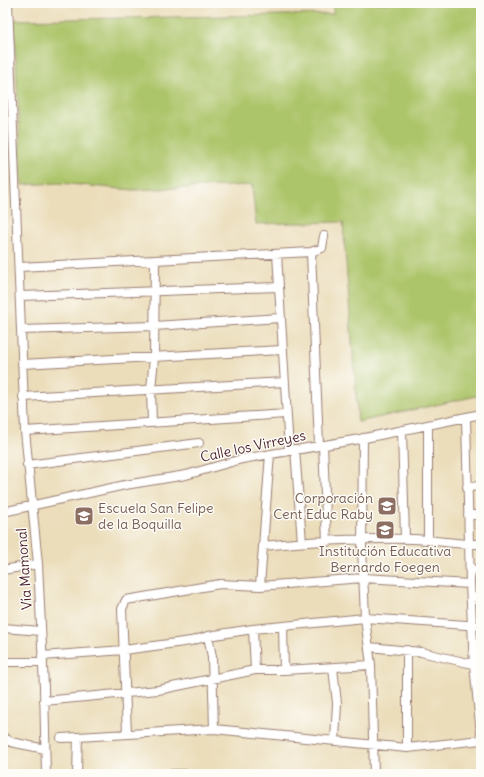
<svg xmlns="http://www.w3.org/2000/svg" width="484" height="777" font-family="Delius,sans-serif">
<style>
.green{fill:#adc56b;stroke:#7c724b}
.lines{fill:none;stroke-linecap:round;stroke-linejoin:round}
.minor-casing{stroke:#9a7e72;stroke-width:10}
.minor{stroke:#fff;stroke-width:8}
.labels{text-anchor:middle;stroke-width:3;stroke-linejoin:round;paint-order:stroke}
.street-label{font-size:14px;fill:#4a1f2b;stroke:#fdfcf7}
.education-label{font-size:14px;fill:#785e54;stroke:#fdfcf7;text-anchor:end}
</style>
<rect width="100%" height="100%" fill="#fdfcf7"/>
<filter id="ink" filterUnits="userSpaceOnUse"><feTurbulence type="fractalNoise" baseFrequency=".025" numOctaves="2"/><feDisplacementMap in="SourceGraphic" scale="8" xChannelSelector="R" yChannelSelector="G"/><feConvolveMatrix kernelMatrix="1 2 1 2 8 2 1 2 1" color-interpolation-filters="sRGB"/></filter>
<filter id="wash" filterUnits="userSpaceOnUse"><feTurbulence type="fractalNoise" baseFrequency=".012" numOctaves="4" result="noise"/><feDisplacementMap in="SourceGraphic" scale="16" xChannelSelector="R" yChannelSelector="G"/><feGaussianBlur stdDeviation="0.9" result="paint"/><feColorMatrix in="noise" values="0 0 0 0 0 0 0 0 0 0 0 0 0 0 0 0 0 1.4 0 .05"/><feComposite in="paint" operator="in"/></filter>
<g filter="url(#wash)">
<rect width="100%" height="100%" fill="#ebddba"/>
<!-- green -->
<path class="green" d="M 333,3 L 481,3 L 481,395 L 358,422 L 343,222 L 256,224 L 252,185 L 133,190 L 59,183 L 22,185 L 14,20 L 333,14 Z"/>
</g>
<g filter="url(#ink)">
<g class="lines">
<defs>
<path id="minor" d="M 8,3 L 25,431 L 38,564 L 44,687 L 46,774
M 311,252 L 319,445
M 277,254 L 289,450
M 19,267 L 311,252 L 322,248 L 324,236
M 20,296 L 278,287
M 21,330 L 154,326 L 280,318
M 22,364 L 282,350
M 23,397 L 285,382
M 466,418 L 470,584 L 474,665 L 481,734
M 152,423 L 151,389 L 154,358 L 155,261
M 428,425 L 428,539
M 402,430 L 405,539
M 25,431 L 286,414
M 363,438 L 362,548 L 365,618 L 371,665 L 374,774
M 323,445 L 327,542
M 295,449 L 302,542
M 27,465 L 199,443
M 467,487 L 481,486
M 3,512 L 125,485 L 186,475 L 242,459 L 360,439 L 481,414
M 468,515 L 481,515
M 263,546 C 313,541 363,538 413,539 C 436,540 458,545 481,544
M 3,570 L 38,564
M 470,570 L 481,569
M 260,586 L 270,454
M 471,598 L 481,597
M 283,626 L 284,670
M 3,628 L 41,631
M 253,629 L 255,670
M 208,636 L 212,657 L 214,729
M 369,647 L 421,652 L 481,666
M 407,650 L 407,748
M 42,656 L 124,650 L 191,641 L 208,636 L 253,629 L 365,618 L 481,626
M 3,662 L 43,662
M 333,668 L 337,703 L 335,741
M 44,701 L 158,690 L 255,670 L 284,670 L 371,665
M 127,734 L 122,609 L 126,600 L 220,584 L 260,586 L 363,578 L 470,584
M 3,737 L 11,742 L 45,749
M 61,738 L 214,729 L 407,748 L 481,740
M 77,774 L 78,737
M 148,774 L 184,774"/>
</defs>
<!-- minor casing -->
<use href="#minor" class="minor-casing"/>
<!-- minor -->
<use href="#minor" class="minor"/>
</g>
</g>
<!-- icons -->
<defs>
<symbol id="school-square" viewBox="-11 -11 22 22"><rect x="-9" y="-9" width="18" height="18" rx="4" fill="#8d6e63" stroke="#fdfcf7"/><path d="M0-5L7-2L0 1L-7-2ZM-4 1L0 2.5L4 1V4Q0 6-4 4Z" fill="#fff"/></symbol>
</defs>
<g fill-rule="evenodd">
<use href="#school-square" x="376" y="495" width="22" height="22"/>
<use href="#school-square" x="73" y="505" width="22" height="22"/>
<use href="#school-square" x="374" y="519" width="22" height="22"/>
</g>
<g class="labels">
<!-- street labels -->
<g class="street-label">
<text transform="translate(253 446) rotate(-12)" y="5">Calle los Virreyes</text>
<text transform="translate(24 569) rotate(-94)" y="5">Vía Mamonal</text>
</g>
<!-- education labels -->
<g class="education-label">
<text x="373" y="503">Corporación<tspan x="373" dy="16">Cent Educ Raby</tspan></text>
<text x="98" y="513" text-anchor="start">Escuela San Felipe<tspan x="98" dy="16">de la Boquilla</tspan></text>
<text x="385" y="556" text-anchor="middle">Institución Educativa<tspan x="385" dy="16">Bernardo Foegen</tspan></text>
</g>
</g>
<!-- margin -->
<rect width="484" height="777" fill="none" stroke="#fdfcf7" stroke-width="16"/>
</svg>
